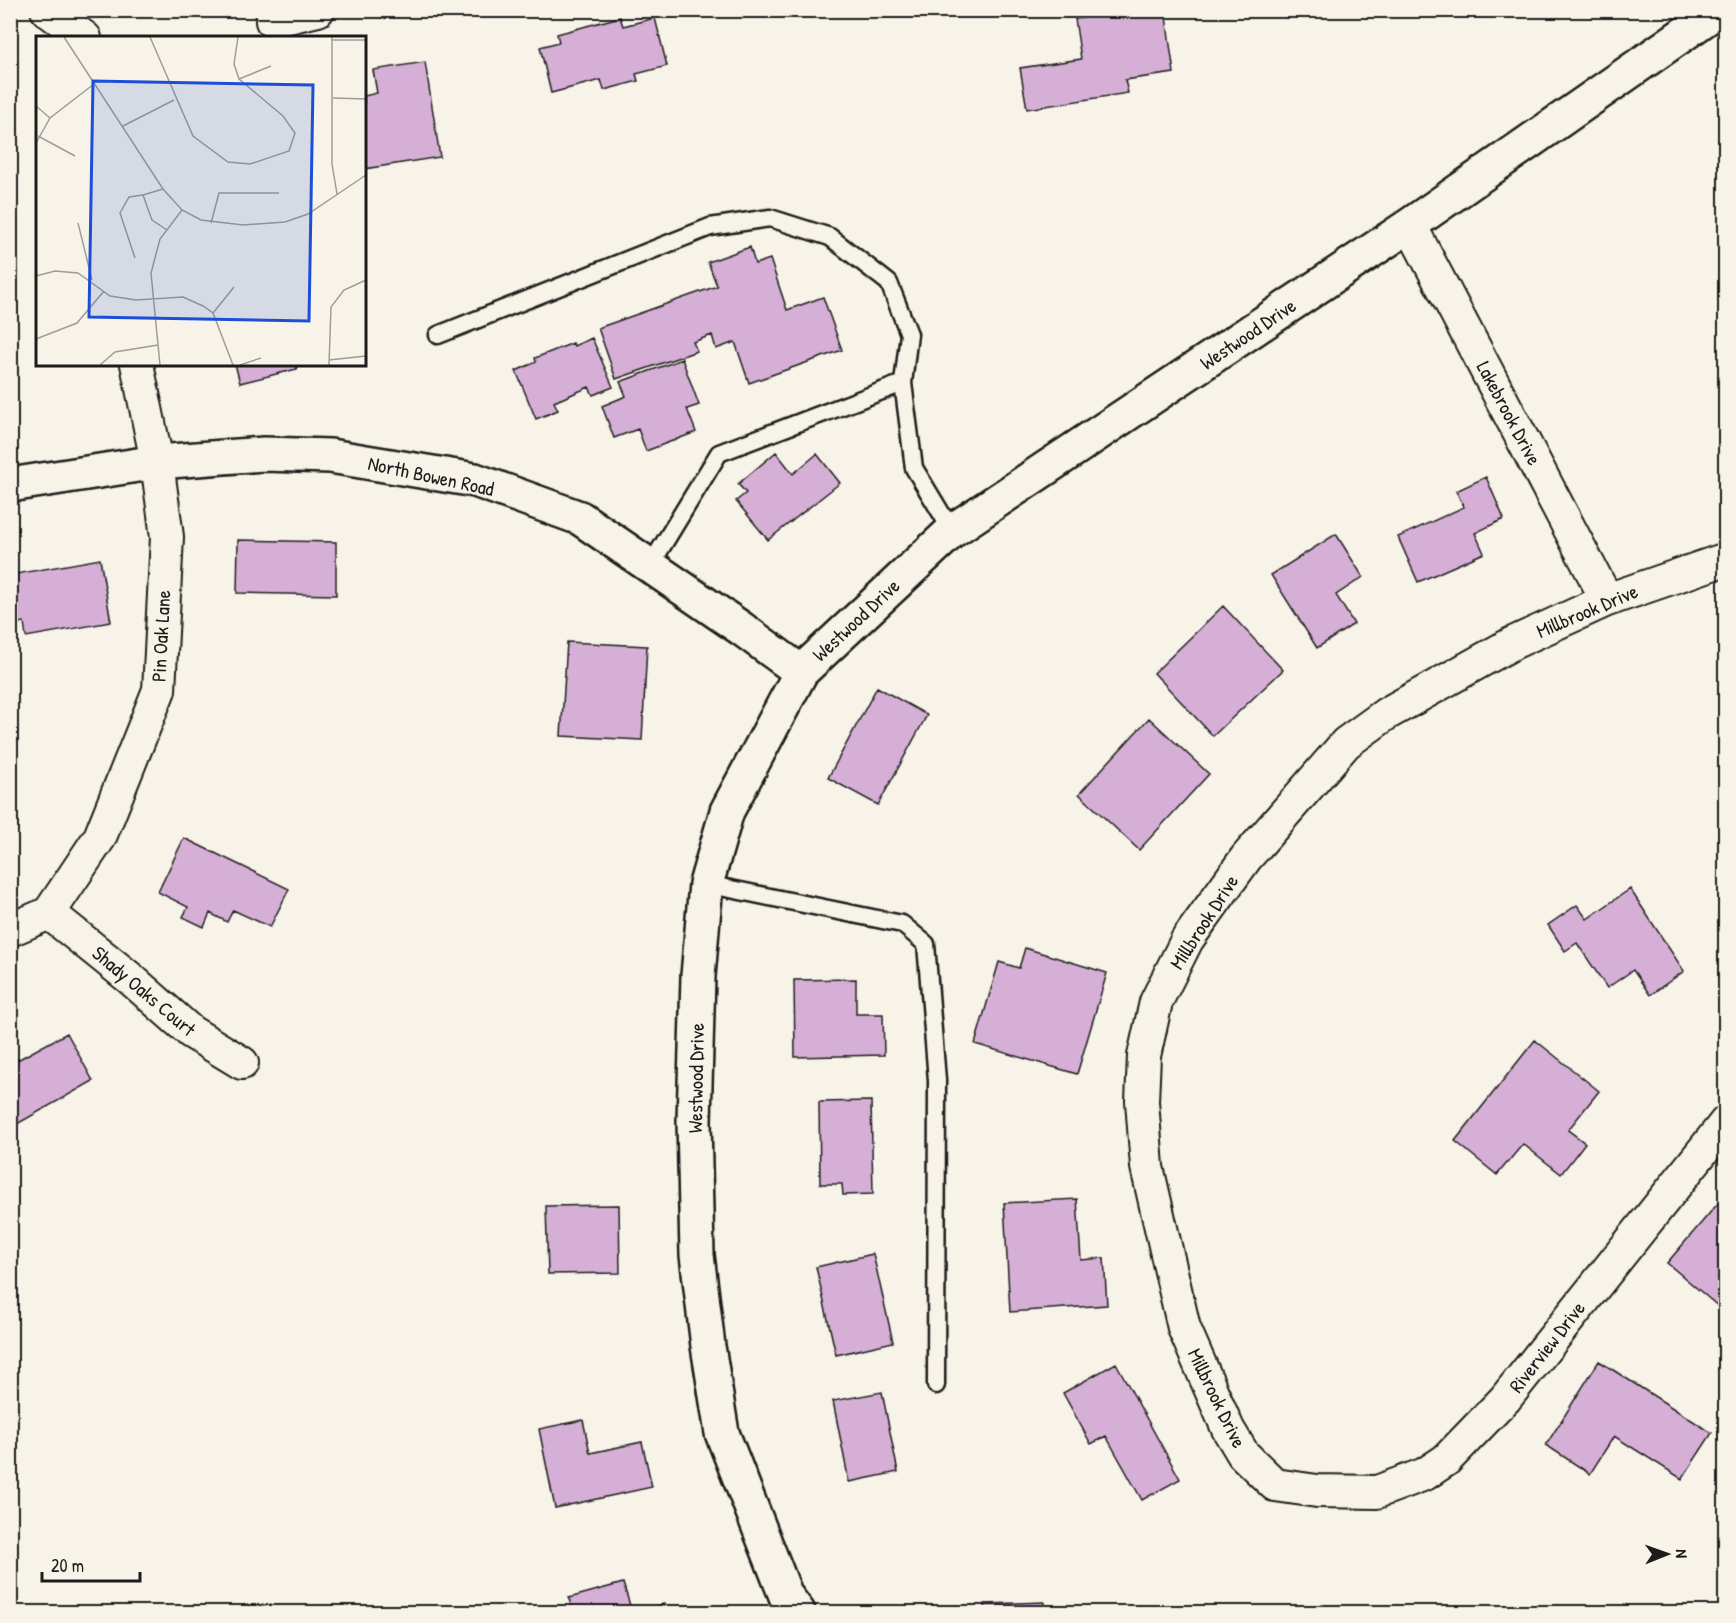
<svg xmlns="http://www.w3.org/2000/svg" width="1736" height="1623" font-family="'Patrick Hand',sans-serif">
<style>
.building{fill:#d6afd6;stroke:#1c1c1c;stroke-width:1.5}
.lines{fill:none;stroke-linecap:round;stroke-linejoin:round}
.lane-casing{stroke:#1c1c1c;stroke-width:21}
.street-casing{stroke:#1c1c1c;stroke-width:36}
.secondary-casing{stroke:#1c1c1c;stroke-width:38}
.lane{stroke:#f7f3e8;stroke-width:16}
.street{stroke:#f7f3e8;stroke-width:32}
.secondary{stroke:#f7f3e8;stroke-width:33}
.labels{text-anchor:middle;stroke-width:4.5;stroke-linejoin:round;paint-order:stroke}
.street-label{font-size:20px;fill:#1c1c1c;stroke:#f7f3e8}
.inset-road{fill:none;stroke:#9f9d96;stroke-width:1.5}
.view{fill:#1d4ed8;fill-opacity:0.15;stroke:#1d4ed8;stroke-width:3}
.inset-edge{fill:none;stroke:#1c1c1c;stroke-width:3}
</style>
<rect width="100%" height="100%" fill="#f7f3e8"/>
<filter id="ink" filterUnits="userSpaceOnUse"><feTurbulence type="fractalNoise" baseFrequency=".0167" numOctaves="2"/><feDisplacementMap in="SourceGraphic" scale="12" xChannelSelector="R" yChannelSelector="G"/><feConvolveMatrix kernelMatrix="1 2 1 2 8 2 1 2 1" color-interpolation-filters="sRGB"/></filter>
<g filter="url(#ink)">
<!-- building -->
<path class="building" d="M 1133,10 L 1165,10 L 1174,73 L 1125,80 L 1128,93 L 1027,109 L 1020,68 L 1081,59 L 1075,19 Z
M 620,17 L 623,26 L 655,18 L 667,66 L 636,74 L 638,81 L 604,90 L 601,80 L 551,93 L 540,47 L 559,42 L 557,34 Z
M 425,62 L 440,157 L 364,169 L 364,96 L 377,93 L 373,70 Z
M 750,247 L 755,264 L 770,259 L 787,310 L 823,297 L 842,350 L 749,383 L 735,342 L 716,349 L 712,335 L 693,342 L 697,351 L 616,379 L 598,328 L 717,286 L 708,262 Z
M 592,338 L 613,387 L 593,395 L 589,387 L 554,402 L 558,410 L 536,419 L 516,371 L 536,362 L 535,358 L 573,343 L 574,346 Z
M 682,359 L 699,405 L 687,409 L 696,432 L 646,451 L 638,429 L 614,438 L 602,406 L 626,396 L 620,382 Z
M 235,364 L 296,364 L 297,369 L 240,383 Z
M 776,452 L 793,474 L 817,454 L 840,483 L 768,540 L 736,501 L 746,493 L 738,484 Z
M 1486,477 L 1504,519 L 1475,533 L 1484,553 L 1418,582 L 1398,537 L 1464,507 L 1456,491 Z
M 1336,534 L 1363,577 L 1336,595 L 1354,624 L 1317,648 L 1271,575 Z
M 238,540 L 336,542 L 336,595 L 237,593 Z
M 100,559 L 111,622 L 26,637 L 24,622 L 18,623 L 10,575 Z
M 1223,606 L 1283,670 L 1213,736 L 1154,673 Z
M 567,642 L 647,646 L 642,740 L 561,736 Z
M 877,687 L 927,715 L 878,805 L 828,778 Z
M 1149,718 L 1209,774 L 1139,850 L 1079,794 Z
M 184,838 L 289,889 L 270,927 L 233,910 L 227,922 L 210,913 L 204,927 L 183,917 L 188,907 L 158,892 Z
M 1630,889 L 1684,971 L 1650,995 L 1633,970 L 1607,988 L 1577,943 L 1565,951 L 1548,925 L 1577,905 L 1587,919 Z
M 1025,948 L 1107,973 L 1077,1074 L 975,1044 L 999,962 L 1019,968 Z
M 856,979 L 856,1014 L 883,1014 L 884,1055 L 795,1057 L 794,980 Z
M 67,1033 L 93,1081 L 10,1128 L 10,1064 Z
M 1535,1040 L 1599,1091 L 1568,1130 L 1585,1143 L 1561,1174 L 1523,1144 L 1497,1175 L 1455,1141 Z
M 871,1101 L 873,1194 L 843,1195 L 842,1184 L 820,1184 L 819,1102 Z
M 1726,1194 L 1726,1313 L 1667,1263 Z
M 1077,1199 L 1081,1260 L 1104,1258 L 1107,1305 L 1010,1312 L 1004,1203 Z
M 619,1205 L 620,1273 L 548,1274 L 546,1206 Z
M 873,1254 L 893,1342 L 836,1355 L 816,1267 Z
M 1599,1361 L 1712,1433 L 1682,1479 L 1614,1436 L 1590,1474 L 1546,1445 Z
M 1116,1363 L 1180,1479 L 1142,1500 L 1106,1436 L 1091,1444 L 1063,1393 Z
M 882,1392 L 898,1472 L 849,1482 L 833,1401 Z
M 583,1420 L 590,1453 L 642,1442 L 652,1487 L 555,1508 L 539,1429 Z
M 623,1583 L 632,1612 L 573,1612 L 569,1598 Z
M 1044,1602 L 1044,1612 L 986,1612 L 985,1604 Z
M 664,1604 L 666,1612 L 635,1612 Z
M 1726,1611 L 1726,1612 L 1662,1612 Z"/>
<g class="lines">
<defs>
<path id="lane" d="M 438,335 L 710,227 L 770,218 L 830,237 L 889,283 L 909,334 L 903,383
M 650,566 L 719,453 L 903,383 L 914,468 L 952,531
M 706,884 L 902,924 L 926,944 L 937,1080 L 936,1385"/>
<path id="street" d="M 47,10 L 85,38
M 272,21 L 318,10
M 1410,225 L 1607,600
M 1726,559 L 1607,600 L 1513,643 L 1386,714 L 1346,743 L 1246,858 L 1187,940 L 1156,1002 L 1144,1056 L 1142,1101 L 1147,1167 L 1184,1328 L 1228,1429 L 1243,1454 L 1275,1485 L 1317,1491 L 1377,1492 L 1425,1474 L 1446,1460 L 1505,1399 L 1726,1122
M 49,913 L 131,979 L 191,1032 L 242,1063
M 10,930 L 49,913 L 100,837 L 159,690 L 167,537 L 157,462 L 137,364"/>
<path id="secondary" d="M 10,485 L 157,462 L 264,454 L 330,456 L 475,480 L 580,518 L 742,629 L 801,672
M 798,1612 L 786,1596 L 722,1433 L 708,1346 L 697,1255 L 694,1121 L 698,976 L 706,884 L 727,811 L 801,672 L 952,531 L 1410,225 L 1718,10"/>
</defs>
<!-- lane casing -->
<use href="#lane" class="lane-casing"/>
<!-- street casing -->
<use href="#street" class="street-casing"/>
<!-- secondary casing -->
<use href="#secondary" class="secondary-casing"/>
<!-- lane -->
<use href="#lane" class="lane"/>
<!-- street -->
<use href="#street" class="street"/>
<!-- secondary -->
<use href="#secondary" class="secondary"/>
</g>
</g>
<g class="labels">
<!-- street labels -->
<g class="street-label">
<text transform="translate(1248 334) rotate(-34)" y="7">Westwood Drive</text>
<text transform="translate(1509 413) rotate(62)" y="7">Lakebrook Drive</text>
<text transform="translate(431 476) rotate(12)" y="7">North Bowen Road</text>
<text transform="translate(1587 611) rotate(-23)" y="7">Millbrook Drive</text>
<text transform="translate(856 620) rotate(-43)" y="7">Westwood Drive</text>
<text transform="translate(161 636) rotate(-87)" y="7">Pin Oak Lane</text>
<text transform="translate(1204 922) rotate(-57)" y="7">Millbrook Drive</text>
<text transform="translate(144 991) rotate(40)" y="7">Shady Oaks Court</text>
<text transform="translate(696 1078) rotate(-89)" y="7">Westwood Drive</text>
<text transform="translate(1547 1347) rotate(-52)" y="7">Riverview Drive</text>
<text transform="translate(1217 1398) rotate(64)" y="7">Millbrook Drive</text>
</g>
</g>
<!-- overview -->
<g transform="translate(36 36)">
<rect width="330" height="330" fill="#f7f3e8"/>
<path class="inset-road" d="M 28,1 L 127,153 L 146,174 L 165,184 L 207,189 L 249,186 L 272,178 L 330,139M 114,1 L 157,100 L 192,126 L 214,128 L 253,115 L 259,97 L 247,80 L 203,43 L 198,28 L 202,1M 296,1 L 296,128 L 301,158M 296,4 L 330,4M 203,43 L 235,30M 297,62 L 330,63M 0,70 L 14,82M 87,90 L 138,64M 2,100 L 39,120M 0,107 L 14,82 L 58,48M 127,153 L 107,159 L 116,184 L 131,194M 42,187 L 56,244M 175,187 L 183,157 L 243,157M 99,222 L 84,177 L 93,161 L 107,159M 0,240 L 19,235 L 42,237 L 74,260 L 100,264 L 147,261 L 167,270 L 177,277 L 197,329M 177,277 L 198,251M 0,303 L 41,287 L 68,255M 293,324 L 330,320M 64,329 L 79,316 L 122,309M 124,329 L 115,237 L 124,203 L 146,174M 204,329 L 225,322M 293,329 L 295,271 L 308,254 L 330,244"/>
<path class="view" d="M 57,45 L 277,49 L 273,285 L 53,281 Z"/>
<rect width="330" height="330" class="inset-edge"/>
</g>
<!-- margin -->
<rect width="1736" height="1623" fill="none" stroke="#f7f3e8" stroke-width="36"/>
<rect x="18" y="18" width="1700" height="1587" fill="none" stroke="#1c1c1c" stroke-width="2" filter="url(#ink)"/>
<!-- north arrow -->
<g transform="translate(1667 1554) rotate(89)" stroke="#f7f3e8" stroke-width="4.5" paint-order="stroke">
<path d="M0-4.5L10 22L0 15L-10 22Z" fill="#1c1c1c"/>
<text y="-9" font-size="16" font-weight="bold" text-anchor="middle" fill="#1c1c1c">N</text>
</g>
<!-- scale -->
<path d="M42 1572v9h98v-9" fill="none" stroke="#1c1c1c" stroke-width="3"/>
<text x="51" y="1572" font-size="18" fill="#1c1c1c" stroke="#f7f3e8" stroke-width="4.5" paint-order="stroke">20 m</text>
</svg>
